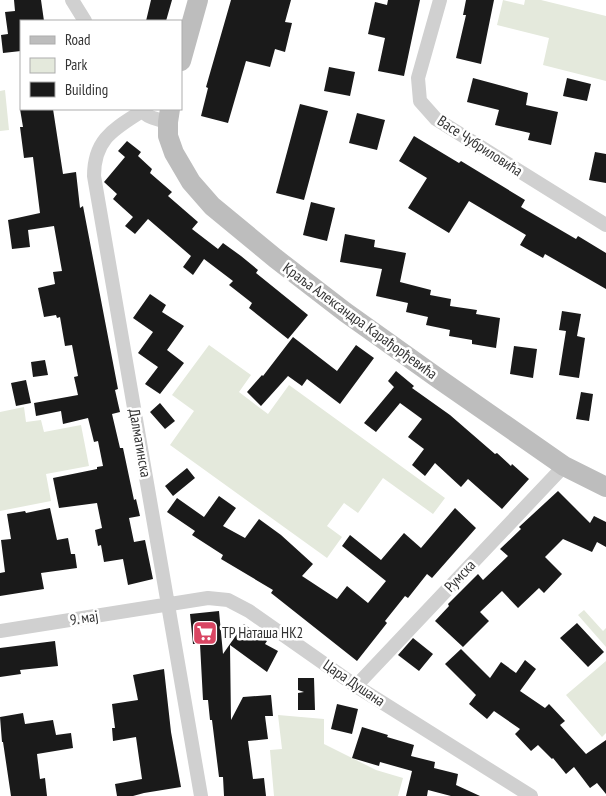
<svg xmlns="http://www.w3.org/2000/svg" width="606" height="796" font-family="'PT Sans Narrow',sans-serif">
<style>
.green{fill:#e4e9dc}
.building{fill:#1a1a1a}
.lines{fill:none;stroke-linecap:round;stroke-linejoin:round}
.street{stroke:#d0d0d0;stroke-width:14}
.secondary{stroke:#bdbdbd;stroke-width:20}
.labels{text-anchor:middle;stroke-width:5;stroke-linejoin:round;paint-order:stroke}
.street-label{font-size:15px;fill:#333;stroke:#fff}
.poi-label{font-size:15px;fill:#333;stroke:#fff;text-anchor:start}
</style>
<rect width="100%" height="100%" fill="#fff"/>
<!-- green -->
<path class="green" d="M 503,0 L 524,5 L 525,0 L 541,0 L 606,16 L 606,81 L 543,65 L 549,38 L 497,25 Z
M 5,90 L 9,130 L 0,131 L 0,91 Z
M 209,345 L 251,375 L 239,392 L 268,414 L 289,385 L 445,498 L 433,514 L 383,478 L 358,513 L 344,503 L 327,526 L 342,537 L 327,558 L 170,445 L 194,411 L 172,395 Z
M 24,407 L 26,422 L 41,420 L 44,432 L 81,425 L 89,466 L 46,474 L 51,501 L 0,511 L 0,412 Z
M 584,610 L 603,631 L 606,628 L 606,647 L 578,615 Z
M 606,661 L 606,733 L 602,737 L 566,695 Z
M 278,715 L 324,719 L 324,744 L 376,770 L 403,778 L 398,796 L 274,796 L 270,750 L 282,749 Z"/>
<!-- building -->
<path class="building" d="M 14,0 L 41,0 L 44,21 L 21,21 L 21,51 L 3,53 L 1,35 L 8,34 L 5,12 L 15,11 Z
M 151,0 L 172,0 L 166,21 L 146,21 Z
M 231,0 L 291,0 L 285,22 L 292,23 L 285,52 L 275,49 L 270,67 L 246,61 L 228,123 L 201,116 L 208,88 L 206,87 Z
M 388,0 L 420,0 L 404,76 L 378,71 L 385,38 L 368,34 L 375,2 L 387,5 Z
M 466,0 L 494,0 L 481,64 L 456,58 L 466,15 L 463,15 Z
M 329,67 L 355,72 L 350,96 L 324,91 Z
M 473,78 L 528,93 L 526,105 L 558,112 L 551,145 L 528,140 L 530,133 L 495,125 L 499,110 L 467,102 Z
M 567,78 L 591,84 L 587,101 L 563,96 Z
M 300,104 L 328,111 L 304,200 L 276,193 Z
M 20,109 L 53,109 L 63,174 L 76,172 L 80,208 L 83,206 L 118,389 L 115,390 L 120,412 L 112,414 L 120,448 L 123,448 L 134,500 L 136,499 L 140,516 L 129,518 L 134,542 L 145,540 L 153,579 L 128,585 L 123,559 L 104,562 L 101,545 L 98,546 L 95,530 L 102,528 L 97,503 L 59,508 L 53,478 L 97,469 L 97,467 L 103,466 L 98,441 L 94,442 L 88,418 L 63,424 L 61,411 L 36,416 L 34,403 L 78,395 L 74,377 L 78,376 L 72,345 L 65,346 L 60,317 L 57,318 L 56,315 L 44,317 L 38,288 L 55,284 L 53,272 L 62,271 L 54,226 L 28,230 L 30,247 L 12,249 L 8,220 L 40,213 L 33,157 L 24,158 L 20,127 L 23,127 Z
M 357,113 L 385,120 L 377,150 L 349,143 Z
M 414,136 L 459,163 L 461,161 L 525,200 L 521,207 L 576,239 L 578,236 L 606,253 L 606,289 L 545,254 L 543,258 L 520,245 L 526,235 L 469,201 L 449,233 L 408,208 L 427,178 L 399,161 Z
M 127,141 L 141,152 L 138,156 L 152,169 L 150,173 L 172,192 L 168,196 L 198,222 L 192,229 L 218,249 L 223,243 L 241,256 L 258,270 L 256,273 L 308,315 L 288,339 L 249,308 L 252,303 L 229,285 L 233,281 L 204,259 L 193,275 L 183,267 L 191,256 L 148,219 L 135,234 L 125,226 L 133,217 L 113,199 L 117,194 L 104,182 L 125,157 L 118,151 Z
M 595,152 L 606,154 L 606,183 L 589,180 Z
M 311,202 L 335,208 L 327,241 L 303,235 Z
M 345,234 L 375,240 L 374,247 L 406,253 L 400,282 L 431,290 L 430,295 L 451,299 L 450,306 L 477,310 L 476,314 L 500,318 L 496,348 L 472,344 L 472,340 L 449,336 L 450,330 L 426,325 L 428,317 L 406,312 L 408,303 L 376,296 L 382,269 L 340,262 Z
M 150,294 L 166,305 L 162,312 L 184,326 L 167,350 L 184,363 L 160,394 L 145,384 L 158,367 L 138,353 L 153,332 L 133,318 Z
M 562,311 L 581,314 L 577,336 L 585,338 L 579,378 L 559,375 L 566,331 L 559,330 Z
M 293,337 L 337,371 L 356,345 L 374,358 L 340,404 L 307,379 L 302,386 L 288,376 L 261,406 L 247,392 L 262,375 L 263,376 Z
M 514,346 L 537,349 L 533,378 L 510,374 Z
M 45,360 L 48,375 L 33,377 L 31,362 Z
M 396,371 L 414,386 L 412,388 L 450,415 L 495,454 L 497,453 L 511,466 L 512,464 L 529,479 L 502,509 L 468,479 L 461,487 L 435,463 L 425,476 L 412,465 L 424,449 L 408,437 L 422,419 L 400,403 L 376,432 L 364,423 L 394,387 L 388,381 Z
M 26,380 L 31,403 L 16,406 L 11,383 Z
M 581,392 L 593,394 L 589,421 L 576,419 Z
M 160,403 L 175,421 L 165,429 L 150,412 Z
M 187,468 L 195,478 L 173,496 L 165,486 Z
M 558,491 L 590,523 L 594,516 L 606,522 L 606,547 L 597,542 L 592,552 L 563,539 L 545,557 L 562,574 L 544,593 L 539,588 L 518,608 L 502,591 L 480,612 L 489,621 L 463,647 L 435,621 L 449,606 L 448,604 L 478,574 L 483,580 L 508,556 L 500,549 L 521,529 L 519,527 Z
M 219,496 L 236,508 L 223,526 L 245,538 L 259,519 L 281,535 L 313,564 L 302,576 L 337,599 L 347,586 L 368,603 L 386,581 L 342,546 L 350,535 L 381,560 L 404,533 L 421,548 L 455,508 L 476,528 L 432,578 L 427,574 L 408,598 L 405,596 L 385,621 L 387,623 L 357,661 L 271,593 L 273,590 L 221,559 L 223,555 L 192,535 L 195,531 L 167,512 L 177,498 L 204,517 Z
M 50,508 L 57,540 L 68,538 L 71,554 L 75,554 L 77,568 L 41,573 L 44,589 L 0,596 L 0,573 L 5,572 L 1,540 L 11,539 L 7,514 L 25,511 L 26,513 Z
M 219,611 L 223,654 L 244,624 L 267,641 L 265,644 L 278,651 L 267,672 L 230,645 L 231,720 L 243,697 L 271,695 L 273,716 L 265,716 L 268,739 L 248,741 L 253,779 L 264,778 L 266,796 L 224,796 L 223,777 L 219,777 L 212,720 L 210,720 L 208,700 L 203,700 L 200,644 L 193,644 L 190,614 Z
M 577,623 L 604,652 L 588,667 L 560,638 Z
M 413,638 L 433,654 L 419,671 L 398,655 Z
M 55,641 L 58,666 L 20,670 L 21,674 L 0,677 L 0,648 Z
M 461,649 L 490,678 L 501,662 L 516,673 L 525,660 L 536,669 L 520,691 L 545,708 L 549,704 L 565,721 L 560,725 L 586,754 L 606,740 L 606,794 L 597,783 L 590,788 L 574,767 L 566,774 L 553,758 L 552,759 L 538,745 L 531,751 L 515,734 L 520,729 L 494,711 L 487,719 L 469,704 L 476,695 L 445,664 Z
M 164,669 L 171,732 L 181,787 L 144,793 L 133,796 L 117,796 L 115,784 L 142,779 L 136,737 L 113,741 L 112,728 L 115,728 L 112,704 L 138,700 L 133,675 Z
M 298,678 L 314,678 L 315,710 L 298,710 L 298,693 L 304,692 L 298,690 Z
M 337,704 L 358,709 L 352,734 L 331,729 Z
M 23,713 L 25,724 L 53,720 L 56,735 L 71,733 L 73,748 L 37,754 L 40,779 L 45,778 L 47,796 L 11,796 L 3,742 L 2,742 L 0,717 Z
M 362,727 L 388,735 L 387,737 L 414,745 L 411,756 L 435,762 L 434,768 L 458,774 L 456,785 L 480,796 L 451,796 L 428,790 L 427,796 L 406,796 L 412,771 L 380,762 L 379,766 L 352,758 Z"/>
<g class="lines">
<!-- street -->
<path class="street" d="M 72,0 L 85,21
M 440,0 L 418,78 L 420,101 L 436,119 L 606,225
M 140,109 C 148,118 156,119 168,122
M 142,111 C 114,129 94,139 94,176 L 201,796
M 0,631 L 208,598 L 228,600 L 249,611 L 356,686 L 531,796
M 356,686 L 564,466"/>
<!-- secondary -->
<path class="secondary" d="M 181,61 L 198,0
M 170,109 L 168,122 L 168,136 L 174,153 L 191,182 L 212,206 L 275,258 L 345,312 L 439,379 L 564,466 L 606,487"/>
</g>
<!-- icons -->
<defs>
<symbol id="supermarket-square" viewBox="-11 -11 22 22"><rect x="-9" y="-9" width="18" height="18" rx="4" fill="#d94663" stroke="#fff"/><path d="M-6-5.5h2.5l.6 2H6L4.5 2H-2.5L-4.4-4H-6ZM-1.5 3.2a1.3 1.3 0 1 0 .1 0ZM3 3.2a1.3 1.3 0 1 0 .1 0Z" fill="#fff"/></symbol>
</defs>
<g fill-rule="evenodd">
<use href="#supermarket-square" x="191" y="619" width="28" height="28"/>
</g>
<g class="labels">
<!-- street labels -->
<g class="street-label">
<text transform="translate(480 146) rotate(33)" y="5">Васе Чубриловића</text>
<text transform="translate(360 321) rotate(36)" y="5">Краља Александра Карађорђевића</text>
<text transform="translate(140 443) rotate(80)" y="5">Далматинска</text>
<text transform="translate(460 576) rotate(-47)" y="5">Румска</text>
<text transform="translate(84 618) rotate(-9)" y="5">9. мај</text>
<text transform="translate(354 683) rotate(34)" y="5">Цара Душана</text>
</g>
<!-- poi labels -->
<g class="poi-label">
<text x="222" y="638">ТР Наташа НК2</text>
</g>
</g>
<!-- legend -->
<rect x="20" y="20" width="162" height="90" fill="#ffffff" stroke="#adadad"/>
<rect x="30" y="36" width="25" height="8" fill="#bdbdbd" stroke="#adadad"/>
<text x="65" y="45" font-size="15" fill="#333333">Road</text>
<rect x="30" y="58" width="25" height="15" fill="#e4e9dc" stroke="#adadad"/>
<text x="65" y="70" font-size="15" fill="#333333">Park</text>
<rect x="30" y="82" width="25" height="15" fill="#1a1a1a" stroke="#adadad"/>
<text x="65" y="95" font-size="15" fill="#333333">Building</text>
</svg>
